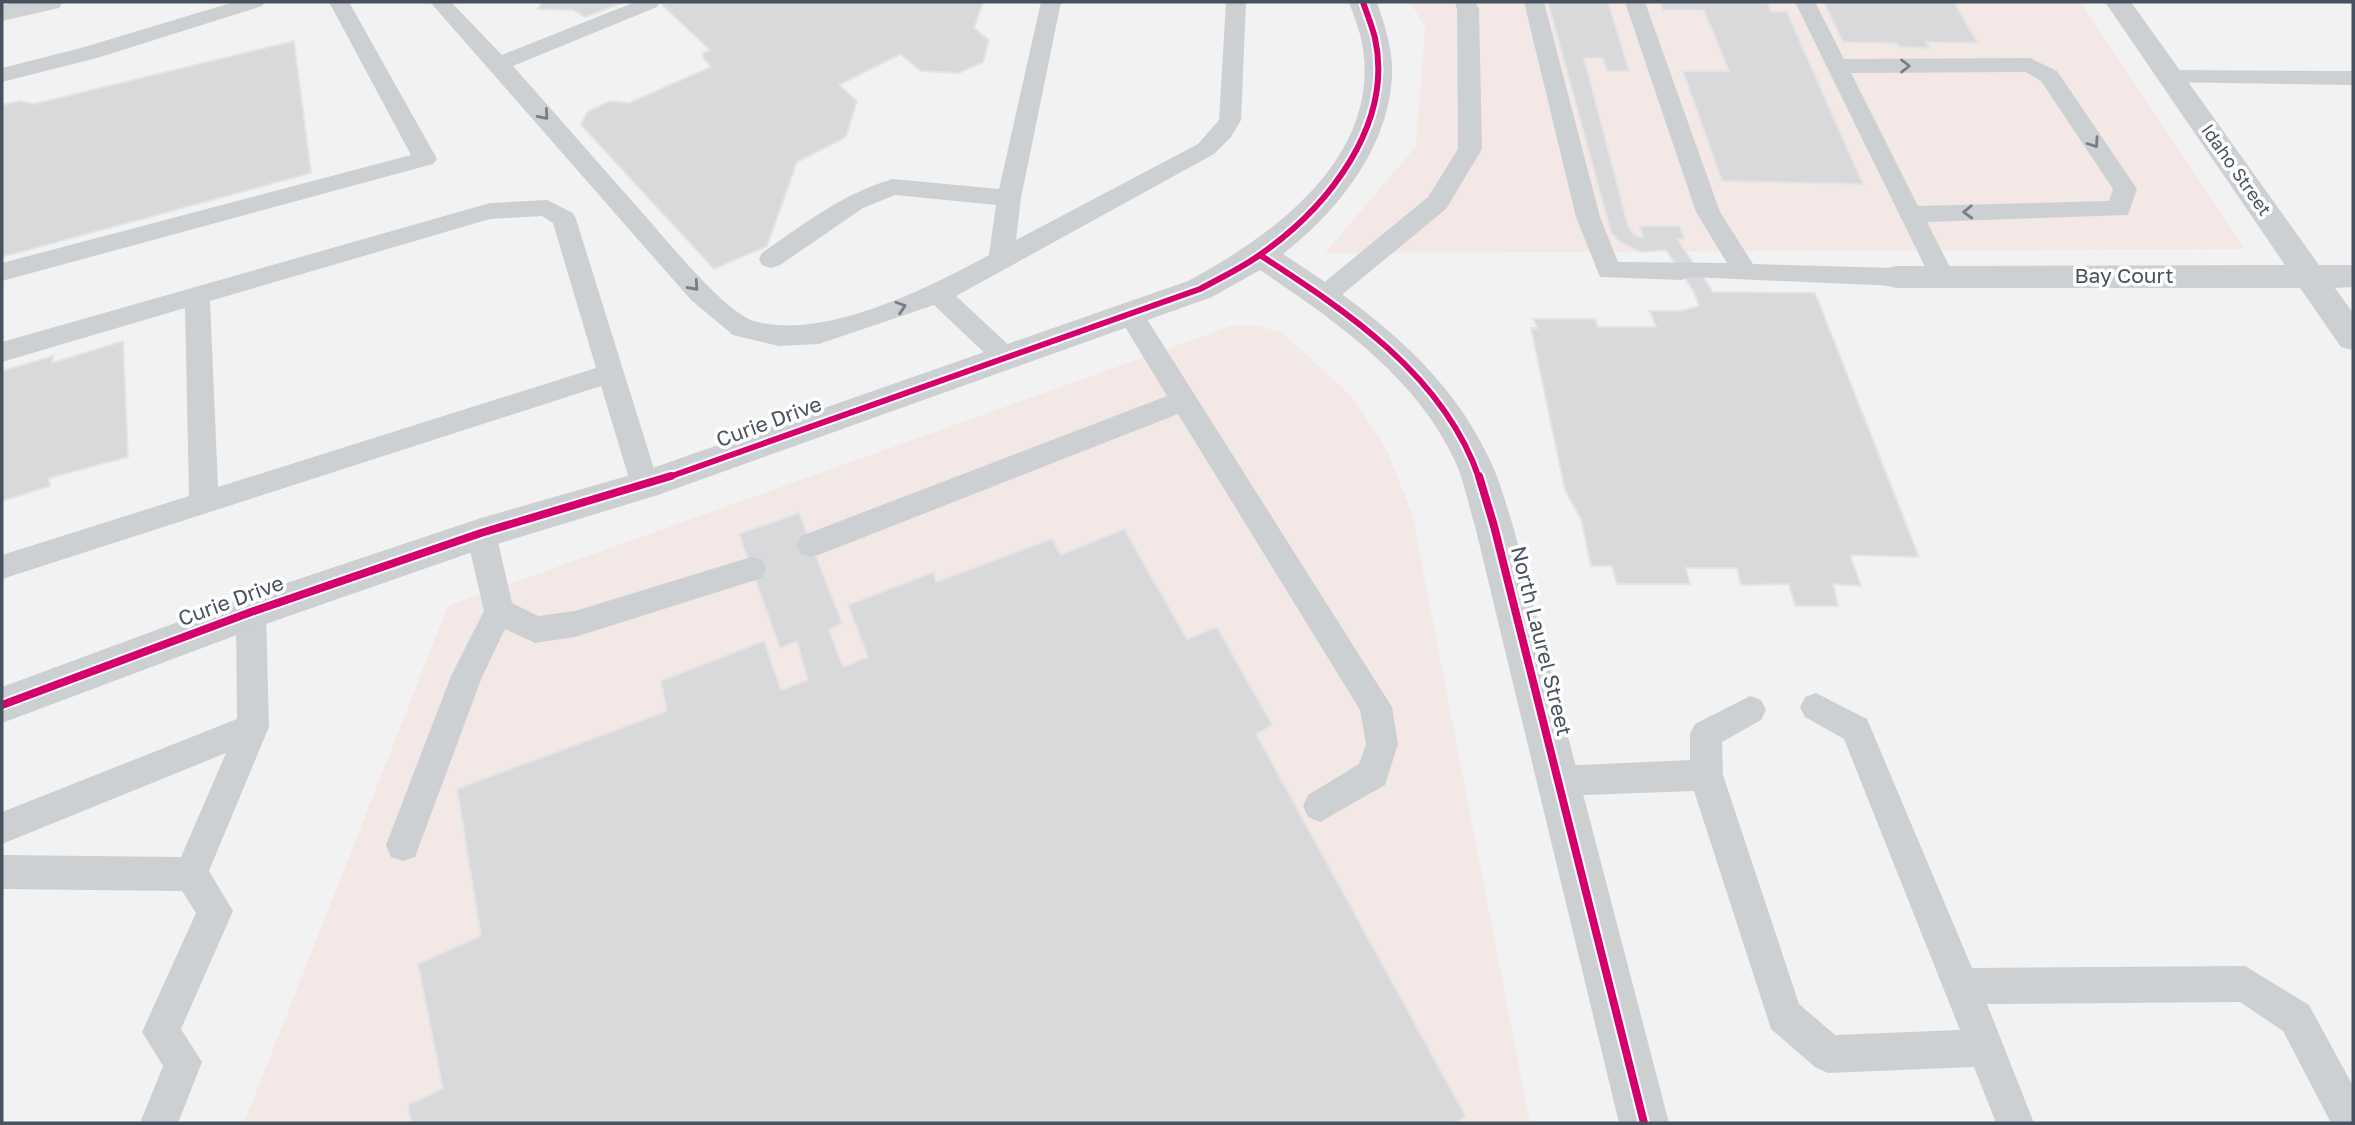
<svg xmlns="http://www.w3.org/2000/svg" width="2355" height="1125" font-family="'Golos Text',sans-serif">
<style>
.medical{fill:#f4e8e6}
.building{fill:#d9d9db;stroke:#e3e4e5;stroke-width:2}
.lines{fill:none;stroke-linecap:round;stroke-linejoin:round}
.lane{fill:#cdd0d3;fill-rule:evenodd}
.street{fill:#cdd0d3;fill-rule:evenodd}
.secondary{fill:#cfd2d4;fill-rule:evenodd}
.cycleway-far1-casing{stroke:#fff;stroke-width:10}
.cycleway-casing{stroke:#fff;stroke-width:12}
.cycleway-far1{stroke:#d6006c;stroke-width:6}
.cycleway{stroke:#d6006c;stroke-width:8}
.oneway{stroke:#777e87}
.labels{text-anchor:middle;stroke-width:7;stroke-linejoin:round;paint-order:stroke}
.far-street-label{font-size:18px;fill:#48525e;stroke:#fff}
.street-label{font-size:21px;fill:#48525e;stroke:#fff}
</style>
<rect width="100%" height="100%" fill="#f2f2f2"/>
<!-- medical -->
<path class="medical" d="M 1410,2 L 2081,2 L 2245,249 L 1325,253 L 1416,146 L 1425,27 Z
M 1231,326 L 1258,326 L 1283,333 L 1353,398 L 1385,446 L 1412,513 L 1530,1123 L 244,1123 L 448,606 Z"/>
<!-- building -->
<path class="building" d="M 542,2 L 624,2 L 585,17 L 573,10 L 538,9 Z
M 659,2 L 983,2 L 974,28 L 989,40 L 983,62 L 959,73 L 921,71 L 900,54 L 839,85 L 857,101 L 846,137 L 797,162 L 767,246 L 714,269 L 581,125 L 587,112 L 610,101 L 629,103 L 711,67 L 703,58 L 703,53 L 710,50 Z
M 1548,2 L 1608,2 L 1629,71 L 1607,71 L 1603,58 L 1584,58 L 1628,226 L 1634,235 L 1643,238 L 1640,226 L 1680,226 L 1684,239 L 1677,239 L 1713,292 L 1815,293 L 1919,557 L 1850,555 L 1861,586 L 1833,584 L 1838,606 L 1795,606 L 1789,584 L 1741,585 L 1737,568 L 1686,568 L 1690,584 L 1617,584 L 1612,566 L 1591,566 L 1581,519 L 1565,490 L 1531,328 L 1538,328 L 1533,319 L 1595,319 L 1598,327 L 1656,327 L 1650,311 L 1681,311 L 1699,306 L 1694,292 L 1666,250 L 1641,252 L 1620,242 L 1611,232 Z
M 1660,2 L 1767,2 L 1771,12 L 1787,12 L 1863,184 L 1722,181 L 1683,71 L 1729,71 L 1704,10 L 1663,10 Z
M 1824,2 L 1954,2 L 1978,43 L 1926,42 L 1930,48 L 1899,47 L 1897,43 L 1843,42 Z
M 294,41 L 311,173 L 2,257 L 2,105 L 20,101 L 34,104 Z
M 123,341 L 128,457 L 49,478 L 50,486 L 2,501 L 2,371 L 53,356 L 52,363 Z
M 799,513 L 842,623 L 829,630 L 843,667 L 868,657 L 848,605 L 934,572 L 936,582 L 1052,539 L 1061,555 L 1124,529 L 1187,639 L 1217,627 L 1272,725 L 1256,734 L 1466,1117 L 1455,1123 L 411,1123 L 408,1105 L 443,1089 L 418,964 L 481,936 L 457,789 L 667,711 L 661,681 L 764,641 L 781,690 L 808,680 L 797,641 L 780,648 L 739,534 Z"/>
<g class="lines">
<!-- lane -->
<path class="lane" d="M 234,2 L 265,2 L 262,6 L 97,58 L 2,82 L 2,68 L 81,48 Z
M 329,2 L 349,2 L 437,159 L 433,164 L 2,281 L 2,263 L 411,155 Z
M 430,2 L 451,2 L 502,55 L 635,2 L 660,2 L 657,7 L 513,66 C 558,117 602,167 647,218 C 668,242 726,313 754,321 C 824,341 928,288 989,255 L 996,205 L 895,195 L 863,208 L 780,265 L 771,268 L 762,265 L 759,259 L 762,253 C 804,224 843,193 893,179 L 999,189 L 1041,2 L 1061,2 L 1021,198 L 1016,240 L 1198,144 L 1219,120 L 1226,2 L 1246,2 L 1241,120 L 1231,137 L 1214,154 L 956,296 L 1013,349 L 1017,356 L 1013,363 L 1004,366 L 995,363 L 934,305 L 819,344 L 779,346 L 733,335 L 691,300 Z
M 1455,2 L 1475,2 L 1479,9 L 1482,149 L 1446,209 L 1333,302 L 1324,305 L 1315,302 L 1311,296 L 1315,290 L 1428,197 L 1458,149 L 1457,9 Z
M 1524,2 L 1544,2 L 1600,217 L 1618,262 L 1727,263 L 1696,212 L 1625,2 L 1645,2 L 1720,212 L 1753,264 L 1896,268 L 1905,271 L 1909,277 L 1905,283 L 1896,286 L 1690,277 L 1681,280 L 1600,277 L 1576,217 Z
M 1795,2 L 1815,2 L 1844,59 L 2030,58 L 2057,71 L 2137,189 L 2128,215 L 1927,222 L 1955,277 L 1951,283 L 1942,286 L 1933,283 ZM 2026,72 L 2041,81 L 2113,189 L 2109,201 L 1918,206 L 1851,73 Z
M 2171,70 L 2353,71 L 2353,85 L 2163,82 L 2160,77 L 2163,72 Z
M 547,200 L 573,213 L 576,219 L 659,485 L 655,493 L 645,496 L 635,493 L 631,485 L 601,386 L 2,579 L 2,555 L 189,496 L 185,308 L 2,362 L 2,342 L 490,203 ZM 542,216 L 553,223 L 596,368 L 218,487 L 210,301 L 490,219 Z
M 1129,303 L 1138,305 L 1392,707 L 1398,744 L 1385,785 L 1320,822 L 1308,817 L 1303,806 L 1308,795 L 1359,764 L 1366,744 L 1360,710 L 1178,414 L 821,554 L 811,557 L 801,554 L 796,545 L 801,536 L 1167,396 L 1116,312 L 1120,305 Z
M 481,521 L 491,525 L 496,533 L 512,603 L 538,616 L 575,611 L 751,557 L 762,560 L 766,569 L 762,578 L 575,637 L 535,643 L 505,629 L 482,677 L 415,857 L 403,861 L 391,857 L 386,845 L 451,676 L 484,611 L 466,533 L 471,525 Z
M 251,599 L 262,603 L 266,612 L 269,727 L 209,871 L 233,911 L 181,1029 L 202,1062 L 178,1123 L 140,1123 L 163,1066 L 142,1032 L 196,913 L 182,891 L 2,889 L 2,855 L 181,857 L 226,753 L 2,844 L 2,812 L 237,719 L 236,612 L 240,603 Z
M 1816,693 L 1867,719 L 1972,968 L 2245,966 L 2309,1005 L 2353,1086 L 2353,1123 L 2331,1123 L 2283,1031 L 2240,1002 L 1987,1004 L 2034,1123 L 1996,1123 L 1974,1067 L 1828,1073 L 1815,1067 L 1771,1029 L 1694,791 L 1558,796 L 1546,792 L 1541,781 L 1546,770 L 1558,766 L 1690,760 L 1690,734 L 1695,724 L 1750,696 L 1761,700 L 1766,710 L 1761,720 L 1722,742 L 1723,775 L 1799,1004 L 1835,1035 L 1960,1030 L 1844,739 L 1805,717 L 1800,707 L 1805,697 Z"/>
<!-- street -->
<path class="street" d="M 1349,2 L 1377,2 C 1385,26 1393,50 1392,75 C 1389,148 1337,212 1283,254 C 1366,308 1447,367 1490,460 C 1500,481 1506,504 1513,526 L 1669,1123 L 1619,1123 L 1475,526 C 1468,504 1464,480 1454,459 C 1415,376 1334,320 1260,270 L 1212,297 L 658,495 L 484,548 L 263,625 L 2,723 L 2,687 L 251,595 L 481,518 L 641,472 L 1188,281 C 1276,234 1386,153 1361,38 C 1358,26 1353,14 1349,2 Z
M 2105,2 L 2131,2 L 2319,265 L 2353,265 L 2353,287 L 2335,288 L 2353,313 L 2353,350 L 2341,347 L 2300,288 L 1896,288 L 1884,285 L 1880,277 L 1884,269 L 1896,266 L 2285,265 Z"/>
<!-- secondary -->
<path class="secondary" d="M 15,2 L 63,2 L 59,8 L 2,21 L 2,5 Z"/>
<defs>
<path id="cycleway-far1" d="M 1260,255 C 1346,311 1444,375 1479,478
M 666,478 L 1200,289 C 1220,278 1242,268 1261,254 C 1327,208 1394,125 1375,38 C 1372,26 1367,14 1363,2"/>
<path id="cycleway" d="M 1479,476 L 1494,526 L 1644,1123
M 2,705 L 251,612 L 481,533 L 671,476"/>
</defs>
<!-- cycleway-far1 casing -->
<use href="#cycleway-far1" class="cycleway-far1-casing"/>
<!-- cycleway casing -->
<use href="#cycleway" class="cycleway-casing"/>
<!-- cycleway-far1 -->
<use href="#cycleway-far1" class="cycleway-far1"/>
<!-- cycleway -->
<use href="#cycleway" class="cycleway"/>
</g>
<!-- one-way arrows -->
<defs><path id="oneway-chevron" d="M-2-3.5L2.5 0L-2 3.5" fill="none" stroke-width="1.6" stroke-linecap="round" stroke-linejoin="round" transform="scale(1.75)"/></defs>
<g class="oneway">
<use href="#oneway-chevron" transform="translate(1905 66)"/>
<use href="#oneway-chevron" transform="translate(544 115) rotate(49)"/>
<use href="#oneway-chevron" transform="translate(2094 143) rotate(56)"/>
<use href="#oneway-chevron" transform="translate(1968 212) rotate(178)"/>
<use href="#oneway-chevron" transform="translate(694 286) rotate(48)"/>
<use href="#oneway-chevron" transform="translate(901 307) rotate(-18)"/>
</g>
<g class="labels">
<!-- far-street labels -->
<g class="far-street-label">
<text transform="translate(2236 170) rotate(55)" y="6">Idaho Street</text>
</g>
<!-- street labels -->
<g class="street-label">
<text x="2124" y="283">Bay Court</text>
<text transform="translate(769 422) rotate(-20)" y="7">Curie Drive</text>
<text transform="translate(231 601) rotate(-20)" y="7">Curie Drive</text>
<text transform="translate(1541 641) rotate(76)" y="7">North Laurel Street</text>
</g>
</g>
<!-- border -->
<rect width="2355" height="1125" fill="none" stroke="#48525e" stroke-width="7"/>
</svg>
